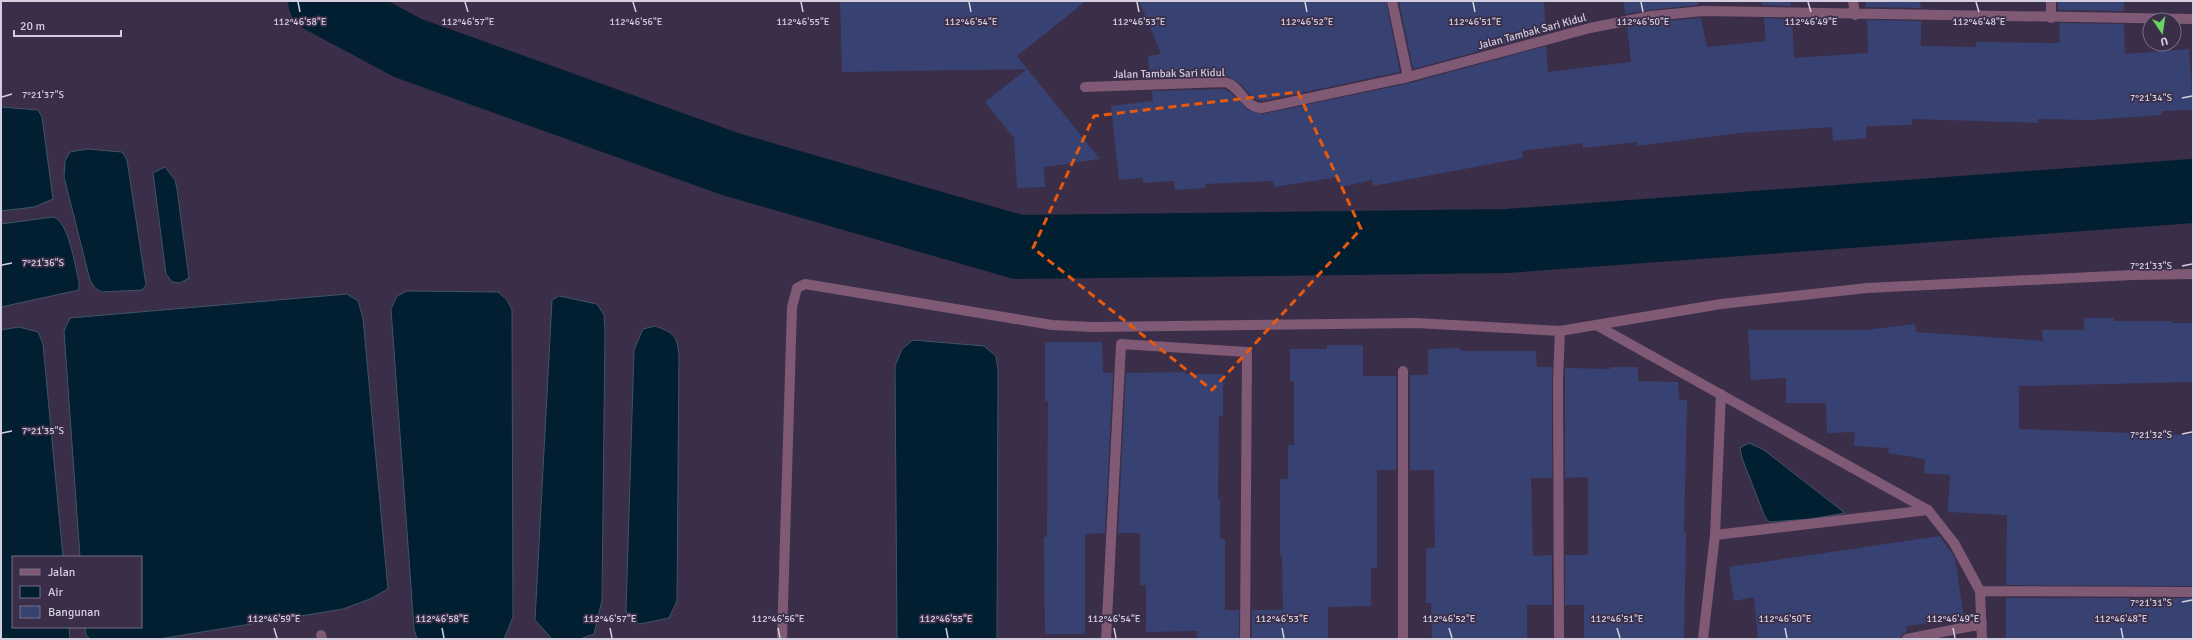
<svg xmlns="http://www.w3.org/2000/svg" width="2194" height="640" font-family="Signika,sans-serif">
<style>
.water{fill:#021f31;stroke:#415465}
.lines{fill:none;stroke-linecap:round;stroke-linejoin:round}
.river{stroke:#021f31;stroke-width:64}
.building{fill:#384272}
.service{stroke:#805974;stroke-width:10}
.minor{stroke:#805974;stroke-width:10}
.marked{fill:none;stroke:#e8590c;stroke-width:3;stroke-dasharray:8 5;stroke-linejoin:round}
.ticks{fill:none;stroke:#d5cedf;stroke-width:1.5}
.labels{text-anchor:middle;stroke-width:3.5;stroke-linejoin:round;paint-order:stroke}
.street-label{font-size:11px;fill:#d5cedf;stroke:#3a2e49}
.ticks-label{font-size:10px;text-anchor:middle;fill:#d5cedf;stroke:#3a2e49;stroke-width:3.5;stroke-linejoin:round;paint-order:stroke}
</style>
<rect width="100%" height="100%" fill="#3a2e49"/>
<!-- water -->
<path class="water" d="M 1,107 L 38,110 L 42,117 L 53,199 L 34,207 L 1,211 Z
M 87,149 L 122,152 L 127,160 L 146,285 L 142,290 L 102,292 L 95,288 L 90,280 L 64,177 L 65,161 L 70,152 Z
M 165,167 L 175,180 L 177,189 L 189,278 L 180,283 L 172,282 L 166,274 L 153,173 Z
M 53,217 C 69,221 75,267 79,282 L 79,290 L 1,307 L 1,224 Z
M 407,291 L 498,292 L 507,300 L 512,310 L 513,617 L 504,639 L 417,639 L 414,629 L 391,309 L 397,296 Z
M 347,294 L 358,301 L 363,318 L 388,589 L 370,599 L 343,609 L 159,639 L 90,639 L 86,635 L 85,627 L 141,627 L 141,557 L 80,557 L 64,331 L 70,318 Z
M 559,296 L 597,304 L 604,315 L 605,330 L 602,600 L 594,634 L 580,639 L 552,639 L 535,620 L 552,300 Z
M 655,326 C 674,333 677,335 679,356 L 677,601 L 669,618 L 640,624 L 628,618 L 626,610 L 634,350 L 643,329 Z
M 19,327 L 38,332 L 43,344 L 63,557 L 13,557 L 13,627 L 69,627 L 70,639 L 1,639 L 1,330 Z
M 913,340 L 984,346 L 996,356 L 998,370 L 997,639 L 897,639 L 895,366 L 902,349 Z
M 1749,443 L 1764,450 L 1845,513 L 1811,519 L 1769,522 L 1765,517 L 1742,458 L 1740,448 Z"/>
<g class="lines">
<!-- river -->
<path class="river" d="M 320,1 L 408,48 L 730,164 L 1018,247 L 1507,241 L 2193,191"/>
</g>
<!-- building -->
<path class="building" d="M 840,1 L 1086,1 L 1017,56 L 1100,159 L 1044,167 L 1045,187 L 1017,188 L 1014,138 L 985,102 L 1027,69 L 842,72 Z
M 1139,1 L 1386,1 L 1400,72 L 1262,101 L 1255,99 L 1239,83 L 1227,76 L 1150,78 L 1148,56 L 1161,54 Z
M 1399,1 L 1544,1 L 1546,33 L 1413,69 Z
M 1624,1 L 1698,1 L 1698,5 L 1650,10 L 1625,14 Z
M 1762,1 L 1790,1 L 1791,6 L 1762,5 Z
M 1866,1 L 1920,1 L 1921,8 L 1866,7 Z
M 2058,1 L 2124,1 L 2124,11 L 2058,10 Z
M 1701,18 L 1707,47 L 1766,41 L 1764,18 L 1792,19 L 1794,58 L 1868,53 L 1867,20 L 1921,21 L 1921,46 L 1976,47 L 1976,42 L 2060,43 L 2059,23 L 2124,24 L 2125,54 L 2189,49 L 2193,110 L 2162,111 L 2162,115 L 2090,120 L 2038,119 L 2038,123 L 1912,119 L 1912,125 L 1866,126 L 1866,138 L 1833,141 L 1832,127 L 1739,133 L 1637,146 L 1637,142 L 1583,148 L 1583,143 L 1522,151 L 1523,158 L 1373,186 L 1372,180 L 1340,187 L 1338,177 L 1274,187 L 1273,181 L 1205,184 L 1205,188 L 1175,190 L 1174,181 L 1143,183 L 1143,178 L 1119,180 L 1111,106 L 1153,101 L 1152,91 L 1224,89 L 1231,93 L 1248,110 L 1263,114 L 1410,83 L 1546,46 L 1548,72 L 1631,62 L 1627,27 L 1652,22 Z
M 2084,318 L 2114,318 L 2114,321 L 2172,321 L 2172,323 L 2193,323 L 2193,382 L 2019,386 L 2019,429 L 2193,435 L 2193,586 L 2006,585 L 2007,515 L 1948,512 L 1950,475 L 1924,473 L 1925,459 L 1888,453 L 1889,448 L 1854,446 L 1855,432 L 1827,433 L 1826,403 L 1786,403 L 1786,378 L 1751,380 L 1748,330 L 1865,330 L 1915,324 L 1916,332 L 2043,341 L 2042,330 L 2084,330 Z
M 1045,342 L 1102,342 L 1103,373 L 1113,373 L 1105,533 L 1085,534 L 1085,634 L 1045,634 L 1044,537 L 1047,537 L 1048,401 L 1045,401 Z
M 1327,345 L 1363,345 L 1363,376 L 1396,376 L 1396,470 L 1377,470 L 1377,568 L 1371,568 L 1371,606 L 1328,607 L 1328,639 L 1252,639 L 1252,610 L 1283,610 L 1282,555 L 1280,555 L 1280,479 L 1288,479 L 1288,445 L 1294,445 L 1294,381 L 1290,381 L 1290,349 L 1327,349 Z
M 1460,348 L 1460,351 L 1536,351 L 1537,367 L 1552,367 L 1552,478 L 1531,478 L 1533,556 L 1552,555 L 1552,605 L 1527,605 L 1527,639 L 1432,639 L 1431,603 L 1426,603 L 1426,548 L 1435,548 L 1434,470 L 1410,470 L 1410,375 L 1428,375 L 1428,349 Z
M 1610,367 L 1638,367 L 1638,381 L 1678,382 L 1679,400 L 1687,400 L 1684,533 L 1686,533 L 1684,639 L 1584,639 L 1584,605 L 1565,605 L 1565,555 L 1588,555 L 1588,477 L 1565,478 L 1565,368 L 1610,369 Z
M 1185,372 L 1185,374 L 1223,374 L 1223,416 L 1219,416 L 1218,499 L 1220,499 L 1220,539 L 1225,539 L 1225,610 L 1239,610 L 1239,639 L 1197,639 L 1197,631 L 1146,632 L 1146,585 L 1140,585 L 1140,533 L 1118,533 L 1126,373 Z
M 1940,536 L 1955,558 L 1964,618 L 1906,626 L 1907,632 L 1902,634 L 1901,639 L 1758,639 L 1754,597 L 1734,601 L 1729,567 Z
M 2006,598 L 2193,598 L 2193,639 L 2006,639 Z"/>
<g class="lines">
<!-- service -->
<path class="service" d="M 2051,1 L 2051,18"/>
<!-- minor -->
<path class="minor" d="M 1392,1 L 1408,77
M 1853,1 L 1855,15
M 1085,87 L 1225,82 C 1241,86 1244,108 1262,108 L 1408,77 L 1590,28 L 1651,16 L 1703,11 L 2193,19
M 1596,325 L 1928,510 L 1954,543 L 1980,591 L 1982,639
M 1403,371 L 1403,639
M 1715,535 L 1928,510
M 1980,591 L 2193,592
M 321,635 L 322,639
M 782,639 L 792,307 L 797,288 L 805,284 L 1052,325 L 1093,327 L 1416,323 L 1560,331 L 1721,304 L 1867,288 L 2133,275 L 2193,274
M 1106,639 L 1121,344 L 1247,352 L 1245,639
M 1559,639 L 1558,379 L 1560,331
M 1703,639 L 1715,535 L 1721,394
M 1907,639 L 1982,624"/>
</g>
<!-- marked area -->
<path class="marked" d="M 1298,92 L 1361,229 L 1212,390 L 1033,248 L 1094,116 Z"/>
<!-- ticks -->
<path class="ticks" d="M 298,2 L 300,12M 465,2 L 468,12M 633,2 L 636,12M 801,2 L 803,12M 969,2 L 971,12M 1137,2 L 1139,12M 1305,2 L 1307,12M 1473,2 L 1475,12M 1641,2 L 1643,12M 1808,2 L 1811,12M 1976,2 L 1979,12M 2,97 L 12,94M 2182,98 L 2192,96M 2,265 L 12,263M 2182,266 L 2192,264M 2,433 L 12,431M 2182,434 L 2192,432M 2182,602 L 2192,600M 274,628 L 277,638M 442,628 L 444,638M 610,628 L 612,638M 778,628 L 780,638M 946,628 L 948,638M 1114,628 L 1116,638M 1282,628 L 1284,638M 1449,628 L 1452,638M 1617,628 L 1620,638M 1785,628 L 1787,638M 1953,628 L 1955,638M 2121,628 L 2123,638"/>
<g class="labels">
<!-- street labels -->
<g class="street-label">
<text transform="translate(1532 31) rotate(-15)" y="4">Jalan Tambak Sari Kidul</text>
<text transform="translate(1169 73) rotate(-1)" y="4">Jalan Tambak Sari Kidul</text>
</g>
</g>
<g class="ticks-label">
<text x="300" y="25">112°46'58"E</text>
<text x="468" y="25">112°46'57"E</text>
<text x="636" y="25">112°46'56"E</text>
<text x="803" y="25">112°46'55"E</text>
<text x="971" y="25">112°46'54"E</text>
<text x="1139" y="25">112°46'53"E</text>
<text x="1307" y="25">112°46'52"E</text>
<text x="1475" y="25">112°46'51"E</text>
<text x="1643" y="25">112°46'50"E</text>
<text x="1811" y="25">112°46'49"E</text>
<text x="1979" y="25">112°46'48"E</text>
<text x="43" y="98">7°21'37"S</text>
<text x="2151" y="101">7°21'34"S</text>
<text x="43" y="266">7°21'36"S</text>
<text x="2151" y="269">7°21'33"S</text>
<text x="43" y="434">7°21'35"S</text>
<text x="2151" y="438">7°21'32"S</text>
<text x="2151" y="606">7°21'31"S</text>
<text x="274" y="622">112°46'59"E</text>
<text x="442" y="622">112°46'58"E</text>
<text x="610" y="622">112°46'57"E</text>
<text x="778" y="622">112°46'56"E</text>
<text x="946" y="622">112°46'55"E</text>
<text x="1114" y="622">112°46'54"E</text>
<text x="1282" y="622">112°46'53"E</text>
<text x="1449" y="622">112°46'52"E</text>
<text x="1617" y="622">112°46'51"E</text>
<text x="1785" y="622">112°46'50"E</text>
<text x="1953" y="622">112°46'49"E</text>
<text x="2121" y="622">112°46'48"E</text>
</g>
<!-- border -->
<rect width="2194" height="640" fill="none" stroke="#d5cedf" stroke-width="4"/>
<!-- legend -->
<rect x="12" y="556" width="130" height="72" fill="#3a2e49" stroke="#786e85"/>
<rect x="20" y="569" width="20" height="6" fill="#805974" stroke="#786e85"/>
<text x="48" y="576" font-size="12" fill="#d5cedf">Jalan</text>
<rect x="20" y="586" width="20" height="12" fill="#021f31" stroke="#786e85"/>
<text x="48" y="596" font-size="12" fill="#d5cedf">Air</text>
<rect x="20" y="606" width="20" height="12" fill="#384272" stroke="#786e85"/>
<text x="48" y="616" font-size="12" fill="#d5cedf">Bangunan</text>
<!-- north arrow -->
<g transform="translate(2162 32) rotate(167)"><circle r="19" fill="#3a2e49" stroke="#786e85"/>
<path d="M0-3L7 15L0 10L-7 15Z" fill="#6ad363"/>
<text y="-6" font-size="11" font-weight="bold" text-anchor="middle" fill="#d5cedf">U</text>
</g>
<!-- scale -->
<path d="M14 30v6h107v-6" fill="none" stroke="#d5cedf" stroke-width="2"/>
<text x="20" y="30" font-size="12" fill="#d5cedf" stroke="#3a2e49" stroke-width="3" paint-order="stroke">20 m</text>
</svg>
